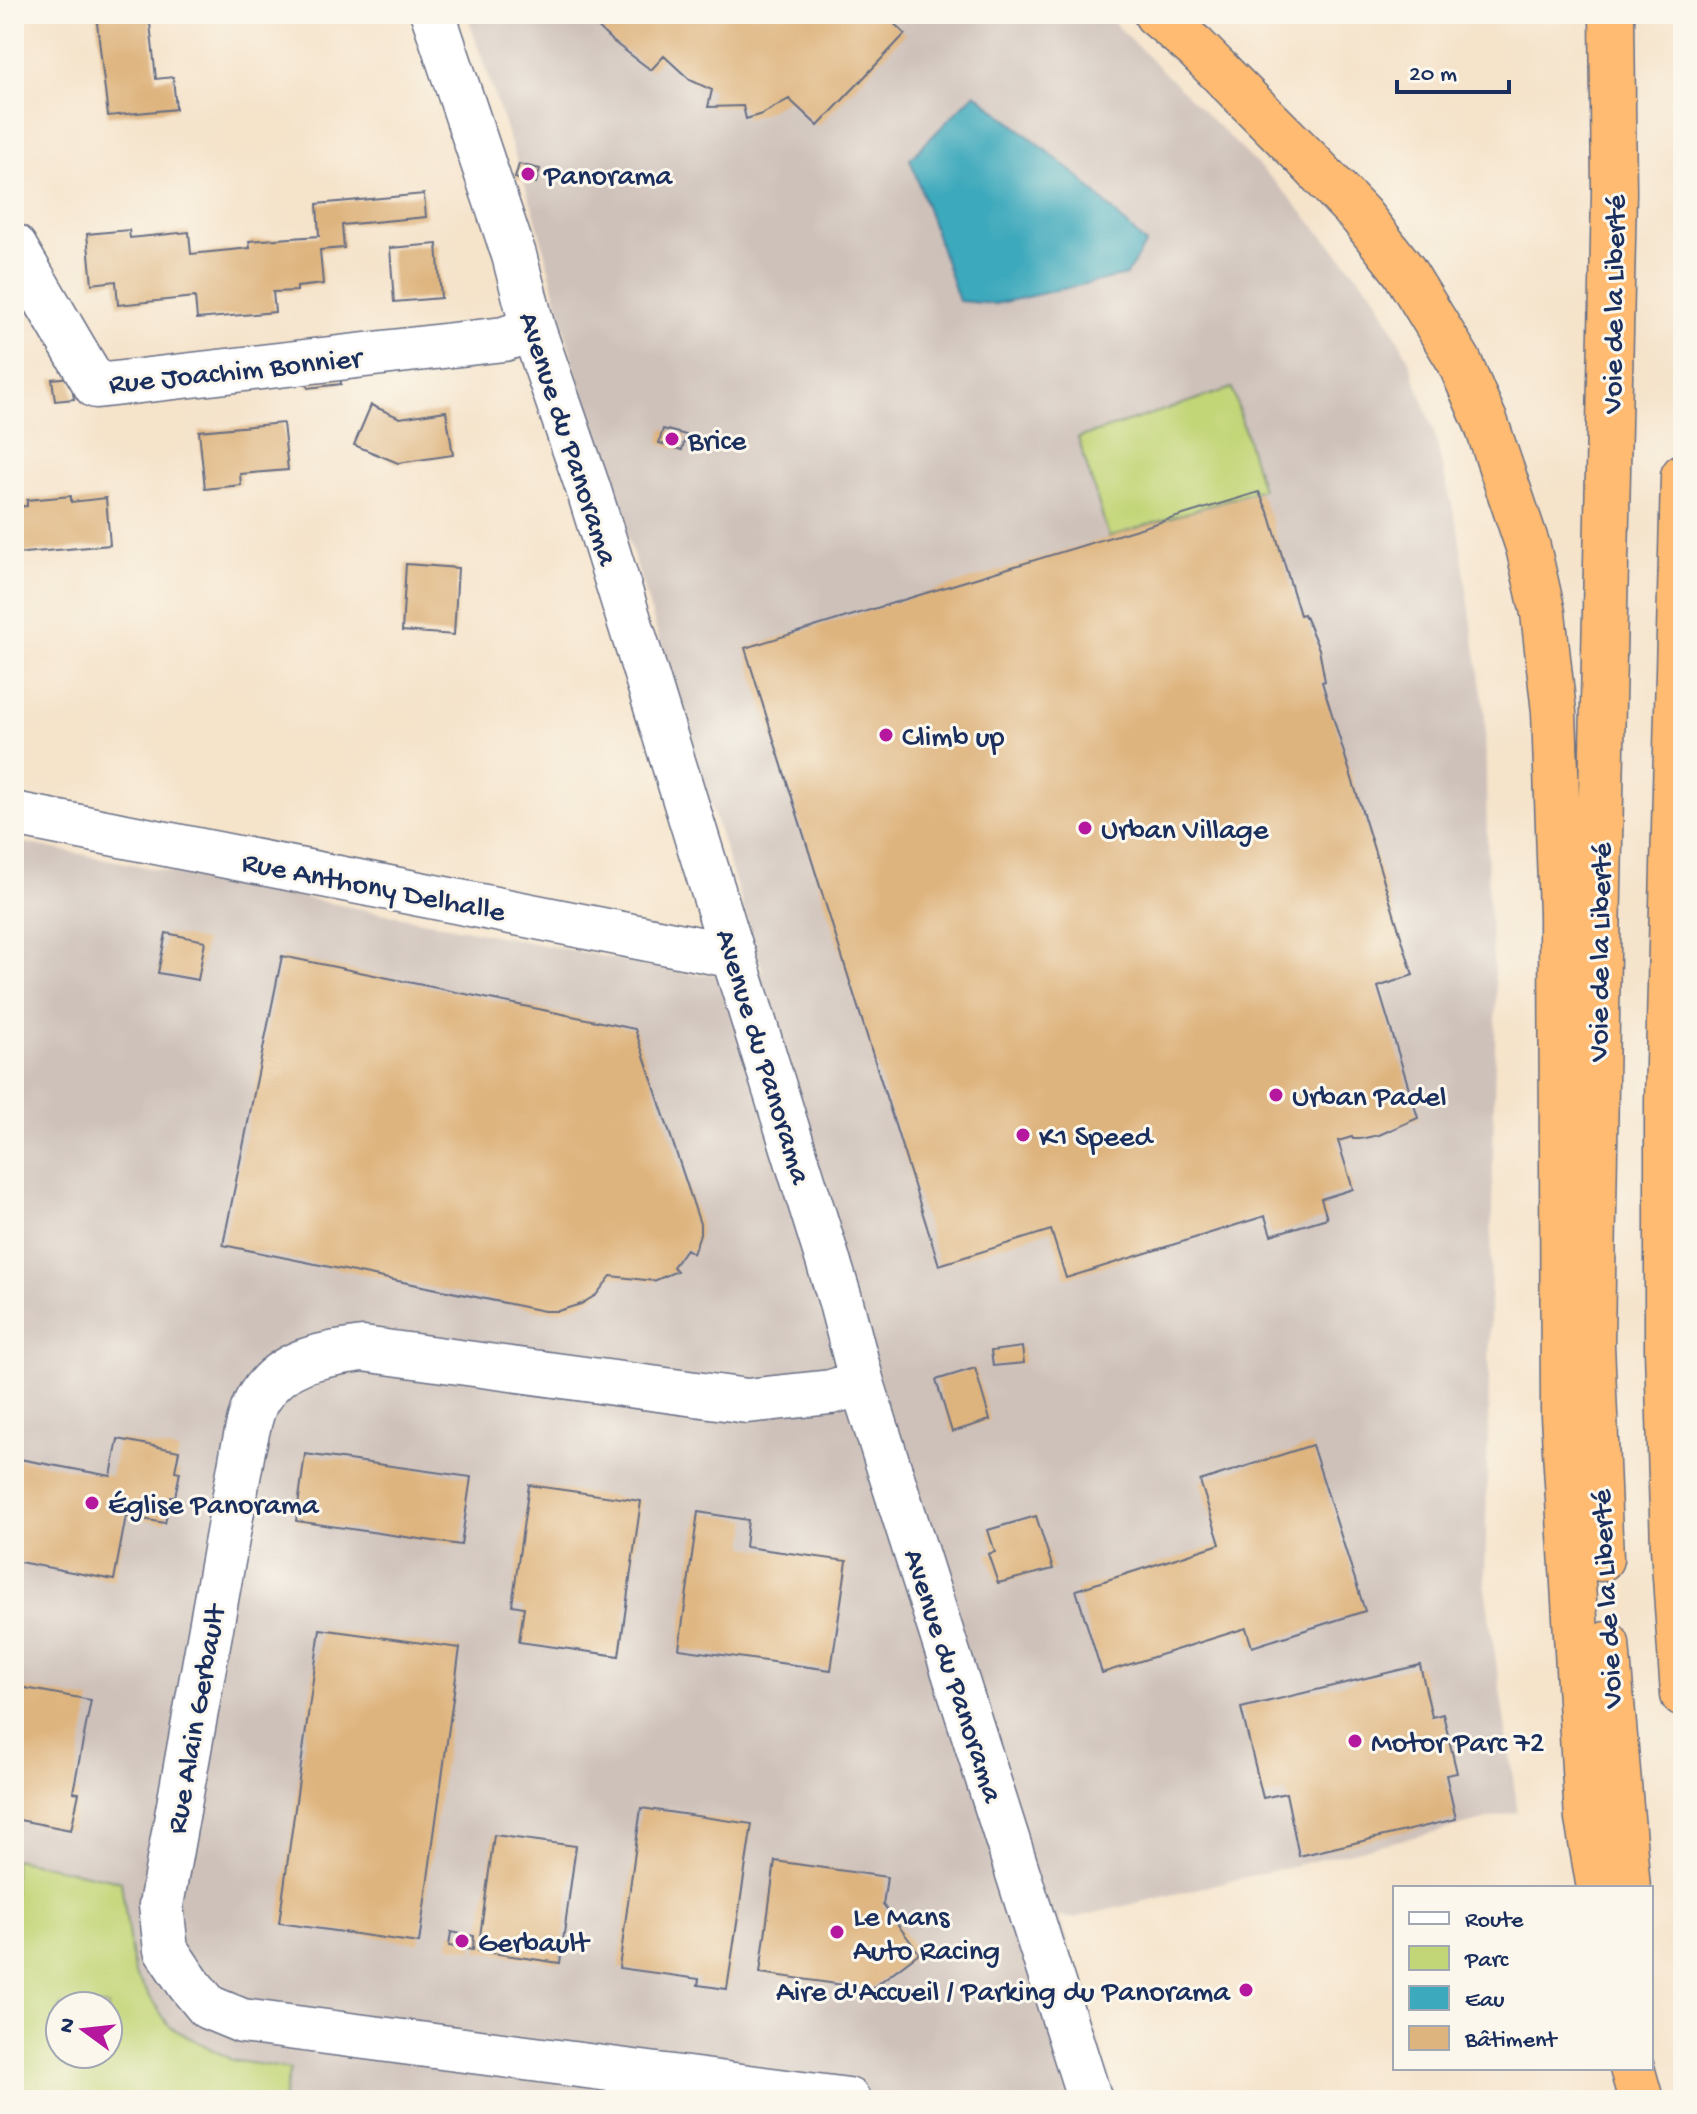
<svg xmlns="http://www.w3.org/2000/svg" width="1697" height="2114" font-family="'Gochi Hand',sans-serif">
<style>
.industrial{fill:#cec1ba;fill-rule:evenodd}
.green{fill:#c2d577;stroke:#6e826a;stroke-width:2;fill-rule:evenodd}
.water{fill:#3da9bc;stroke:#2c6c8d;stroke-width:2}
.building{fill:#deb47e}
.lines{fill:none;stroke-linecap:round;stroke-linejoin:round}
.minor-casing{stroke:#676e84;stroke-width:47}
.highway-casing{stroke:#676e84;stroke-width:47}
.minor{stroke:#fff;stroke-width:44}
.highway{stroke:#febb71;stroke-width:44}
.poi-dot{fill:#b5179e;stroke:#fbf7ec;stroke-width:3}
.labels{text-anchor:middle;stroke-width:6;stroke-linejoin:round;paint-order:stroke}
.poi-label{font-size:30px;fill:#1b2f5e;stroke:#fbf7ec;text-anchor:start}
.street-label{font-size:30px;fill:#1b2f5e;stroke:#fbf7ec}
</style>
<rect width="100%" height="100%" fill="#fbf7ec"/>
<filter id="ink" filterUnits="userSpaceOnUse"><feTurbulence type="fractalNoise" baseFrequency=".0125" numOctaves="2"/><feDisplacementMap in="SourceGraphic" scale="16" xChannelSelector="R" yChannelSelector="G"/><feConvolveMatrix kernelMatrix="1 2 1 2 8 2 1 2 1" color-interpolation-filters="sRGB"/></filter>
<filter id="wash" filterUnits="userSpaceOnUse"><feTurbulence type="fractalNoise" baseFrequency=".006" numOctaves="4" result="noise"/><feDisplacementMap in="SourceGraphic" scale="32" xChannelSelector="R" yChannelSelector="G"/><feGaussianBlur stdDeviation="1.8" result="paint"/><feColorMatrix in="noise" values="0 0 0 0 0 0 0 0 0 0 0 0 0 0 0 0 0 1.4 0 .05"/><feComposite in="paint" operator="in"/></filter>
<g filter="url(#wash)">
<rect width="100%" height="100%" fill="#f5e3ca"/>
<!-- industrial -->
<path class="industrial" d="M 467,14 L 1105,14 L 1283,190 L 1375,295 L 1408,358 L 1433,429 L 1458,529 L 1485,714 L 1488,897 L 1496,995 L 1485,1587 L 1518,1812 L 1074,1918 L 1059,1917 L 1117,2100 L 14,2100 L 14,841 L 698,975 L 763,972 L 573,362 L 535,215 ZM 60,2006 L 108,2006 L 108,2054 L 60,2054 Z"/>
<!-- green -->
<path class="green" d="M 1232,388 L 1262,489 L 1109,537 L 1078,438 Z
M 14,1859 L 121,1881 L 134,1973 L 170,2027 L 232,2060 L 290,2069 L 283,2100 L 14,2100 ZM 60,2006 L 108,2006 L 108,2054 L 60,2054 Z"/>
<!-- water -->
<path class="water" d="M 975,93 L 1080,178 L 1146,244 L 1126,275 L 995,304 L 959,301 L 910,159 Z"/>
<g id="blocks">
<!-- building -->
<path class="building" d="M 96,14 L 149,14 L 156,79 L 173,77 L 176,109 L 108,116 Z
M 584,14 L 884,14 L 905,34 L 818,126 L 789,99 L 762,114 L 746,119 L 743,106 L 708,107 L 712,90 L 690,80 L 664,56 L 651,70 L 611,40 Z
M 519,164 L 540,169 L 536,183 L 515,178 Z
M 424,194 L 426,217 L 342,225 L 344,248 L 320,250 L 323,284 L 297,287 L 297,291 L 273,292 L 275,312 L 197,319 L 195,297 L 118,305 L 116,281 L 92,284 L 87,234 L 129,230 L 130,238 L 189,232 L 191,254 L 250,248 L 249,241 L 319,236 L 317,204 Z
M 437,244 L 441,298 L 394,302 L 390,248 Z
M 340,371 L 341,384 L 308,388 L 306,375 Z
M 71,377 L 74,399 L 55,401 L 52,379 Z
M 371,405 L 400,418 L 446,411 L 453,455 L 398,463 L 354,445 Z
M 283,423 L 288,470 L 240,474 L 241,485 L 205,489 L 199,431 Z
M 663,429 L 686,435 L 682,450 L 659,443 Z
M 1259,492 L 1270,516 L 1300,615 L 1304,614 L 1319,649 L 1325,681 L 1322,682 L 1413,975 L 1378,987 L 1418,1118 L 1379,1135 L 1360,1139 L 1353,1139 L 1352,1137 L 1338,1141 L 1353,1189 L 1321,1199 L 1327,1218 L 1271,1235 L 1265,1216 L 1066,1278 L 1051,1230 L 939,1265 L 745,648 Z
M 71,496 L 71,502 L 106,498 L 110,545 L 14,554 L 14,507 L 27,506 L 27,500 Z
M 406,564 L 458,568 L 454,635 L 402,631 Z
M 166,933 L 205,941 L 198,980 L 158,973 Z
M 282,956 L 635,1029 L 700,1224 L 700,1234 L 693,1254 L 686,1249 L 673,1267 L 677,1271 L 654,1281 L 611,1276 L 596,1295 L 581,1304 L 558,1311 L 544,1311 L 223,1245 Z
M 1022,1347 L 1024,1363 L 993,1366 L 991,1351 Z
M 975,1368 L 990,1420 L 952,1432 L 936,1380 Z
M 118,1439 L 179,1451 L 175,1471 L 180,1472 L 175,1497 L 171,1497 L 165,1523 L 126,1516 L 114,1580 L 14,1561 L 14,1458 L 111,1476 Z
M 1312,1445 L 1365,1611 L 1252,1647 L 1246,1628 L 1102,1673 L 1076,1590 L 1220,1544 L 1200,1481 Z
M 305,1454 L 471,1477 L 461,1545 L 296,1521 Z
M 529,1485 L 641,1501 L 619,1656 L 519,1642 L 524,1607 L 512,1605 Z
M 698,1512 L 748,1520 L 745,1547 L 847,1561 L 831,1670 L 679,1649 Z
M 1036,1516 L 1053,1569 L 998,1583 L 988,1554 L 995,1552 L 988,1530 Z
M 320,1629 L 460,1648 L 419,1943 L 279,1923 Z
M 1420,1665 L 1432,1717 L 1443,1714 L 1457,1773 L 1446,1775 L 1456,1819 L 1299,1856 L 1286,1793 L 1263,1798 L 1241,1708 Z
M 14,1686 L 91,1700 L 73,1792 L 79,1793 L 71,1830 L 14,1819 Z
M 641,1808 L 752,1824 L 727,1989 L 698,1985 L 699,1979 L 619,1968 Z
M 494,1835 L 576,1846 L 560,1963 L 478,1951 Z
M 775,1861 L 887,1877 L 883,1905 L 919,1953 L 871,1989 L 760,1973 Z
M 451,1932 L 474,1936 L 473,1950 L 449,1946 Z"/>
</g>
</g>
<g filter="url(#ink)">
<use href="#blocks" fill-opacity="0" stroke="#676e84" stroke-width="2"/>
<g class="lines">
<defs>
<path id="minor" d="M 433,14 L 514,255 L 533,329 L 589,491 L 840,1299 L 862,1383 L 1090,2100
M 14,246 L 96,386 L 504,339 L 533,329
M 14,814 L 734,956
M 848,2100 L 242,2021 L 208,2007 L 189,1984 L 166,1950 L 161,1905 L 243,1450 C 247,1434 250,1411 259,1397 C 283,1359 322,1355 363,1349 L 747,1401 L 831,1392 L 862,1383"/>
<path id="highway" d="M 1156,14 L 1195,47 L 1306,158 L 1361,216 L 1404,271 L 1459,361 L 1486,423 L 1528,547 L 1543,613 L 1554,712 L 1561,914 L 1563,1416 L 1587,1819 L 1599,1888
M 1683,476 L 1667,1101 L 1667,1350 L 1673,1548 L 1683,1695
M 1601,1559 L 1592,1344 L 1599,888 L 1614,193 L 1612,14
M 1607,1644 L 1628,1888
M 1632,2068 L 1641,2100"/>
</defs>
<!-- minor casing -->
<use href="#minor" class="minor-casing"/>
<!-- highway casing -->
<use href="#highway" class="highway-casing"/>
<!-- minor -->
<use href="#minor" class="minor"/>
<!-- highway -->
<use href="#highway" class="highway"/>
</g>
</g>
<!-- markers -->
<g class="poi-dot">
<circle cx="528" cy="174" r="8"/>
<circle cx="672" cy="439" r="8"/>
<circle cx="886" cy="735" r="8"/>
<circle cx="1085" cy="828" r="8"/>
<circle cx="1276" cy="1095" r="8"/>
<circle cx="1023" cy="1135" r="8"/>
<circle cx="92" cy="1503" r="8"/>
<circle cx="1355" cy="1741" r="8"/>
<circle cx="837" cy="1932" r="8"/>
<circle cx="462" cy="1941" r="8"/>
<circle cx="1246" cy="1990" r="8"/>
</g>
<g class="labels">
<!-- poi labels -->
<g class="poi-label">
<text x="544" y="184">Panorama</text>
<text x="688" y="449">Brice</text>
<text x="902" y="745">Climb up</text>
<text x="1101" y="838">Urban Village</text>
<text x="1292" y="1105">Urban Padel</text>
<text x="1039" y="1145">K1 Speed</text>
<text x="108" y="1513">Église Panorama</text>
<text x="1371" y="1751">Motor Parc 72</text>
<text x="853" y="1925">Le Mans<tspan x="853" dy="34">Auto Racing</tspan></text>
<text x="478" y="1951">Gerbault</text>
<text x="1230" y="2000" text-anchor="end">Aire d'Accueil / Parking du Panorama</text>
</g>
<!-- street labels -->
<g class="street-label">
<text transform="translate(1612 304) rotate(-89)" y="10">Voie de la Liberté</text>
<text transform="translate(235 369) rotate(-6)" y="10">Rue Joachim Bonnier</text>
<text transform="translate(570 438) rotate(72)" y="10">Avenue du Panorama</text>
<text transform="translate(374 885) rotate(11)" y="10">Rue Anthony Delhalle</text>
<text transform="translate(1598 952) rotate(-89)" y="10">Voie de la Liberté</text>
<text transform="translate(765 1056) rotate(73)" y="10">Avenue du Panorama</text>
<text transform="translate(1605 1599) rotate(-93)" y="10">Voie de la Liberté</text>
<text transform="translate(955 1675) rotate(72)" y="10">Avenue du Panorama</text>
<text transform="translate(194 1719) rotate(-80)" y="10">Rue Alain Gerbault</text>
</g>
</g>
<!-- margin -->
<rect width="1697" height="2114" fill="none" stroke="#fbf7ec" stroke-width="48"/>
<!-- legend -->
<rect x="1393" y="1886" width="260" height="184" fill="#fbf7ec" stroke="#a1a7b3" stroke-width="2"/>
<rect x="1409" y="1912" width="40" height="12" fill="#ffffff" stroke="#a1a7b3" stroke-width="2"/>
<text x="1465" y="1926" font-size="24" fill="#1b2f5e">Route</text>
<rect x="1409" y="1946" width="40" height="24" fill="#c2d577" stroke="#a1a7b3" stroke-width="2"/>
<text x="1465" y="1966" font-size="24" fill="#1b2f5e">Parc</text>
<rect x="1409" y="1986" width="40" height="24" fill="#3da9bc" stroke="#a1a7b3" stroke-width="2"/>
<text x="1465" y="2006" font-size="24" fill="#1b2f5e">Eau</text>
<rect x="1409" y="2026" width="40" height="24" fill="#deb47e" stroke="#a1a7b3" stroke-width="2"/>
<text x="1465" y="2046" font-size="24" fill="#1b2f5e">Bâtiment</text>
<!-- north arrow -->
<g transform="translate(84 2030) rotate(285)"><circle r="38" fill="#fbf7ec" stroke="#a1a7b3" stroke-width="2"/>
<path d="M0-6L14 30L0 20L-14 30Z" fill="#b5179e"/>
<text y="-12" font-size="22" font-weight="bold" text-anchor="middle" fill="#1b2f5e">N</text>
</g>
<!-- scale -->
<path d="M1397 80v12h112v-12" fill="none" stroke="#1b2f5e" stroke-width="4"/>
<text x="1409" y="80" font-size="24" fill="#1b2f5e" stroke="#fbf7ec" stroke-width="6" paint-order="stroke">20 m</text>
</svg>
